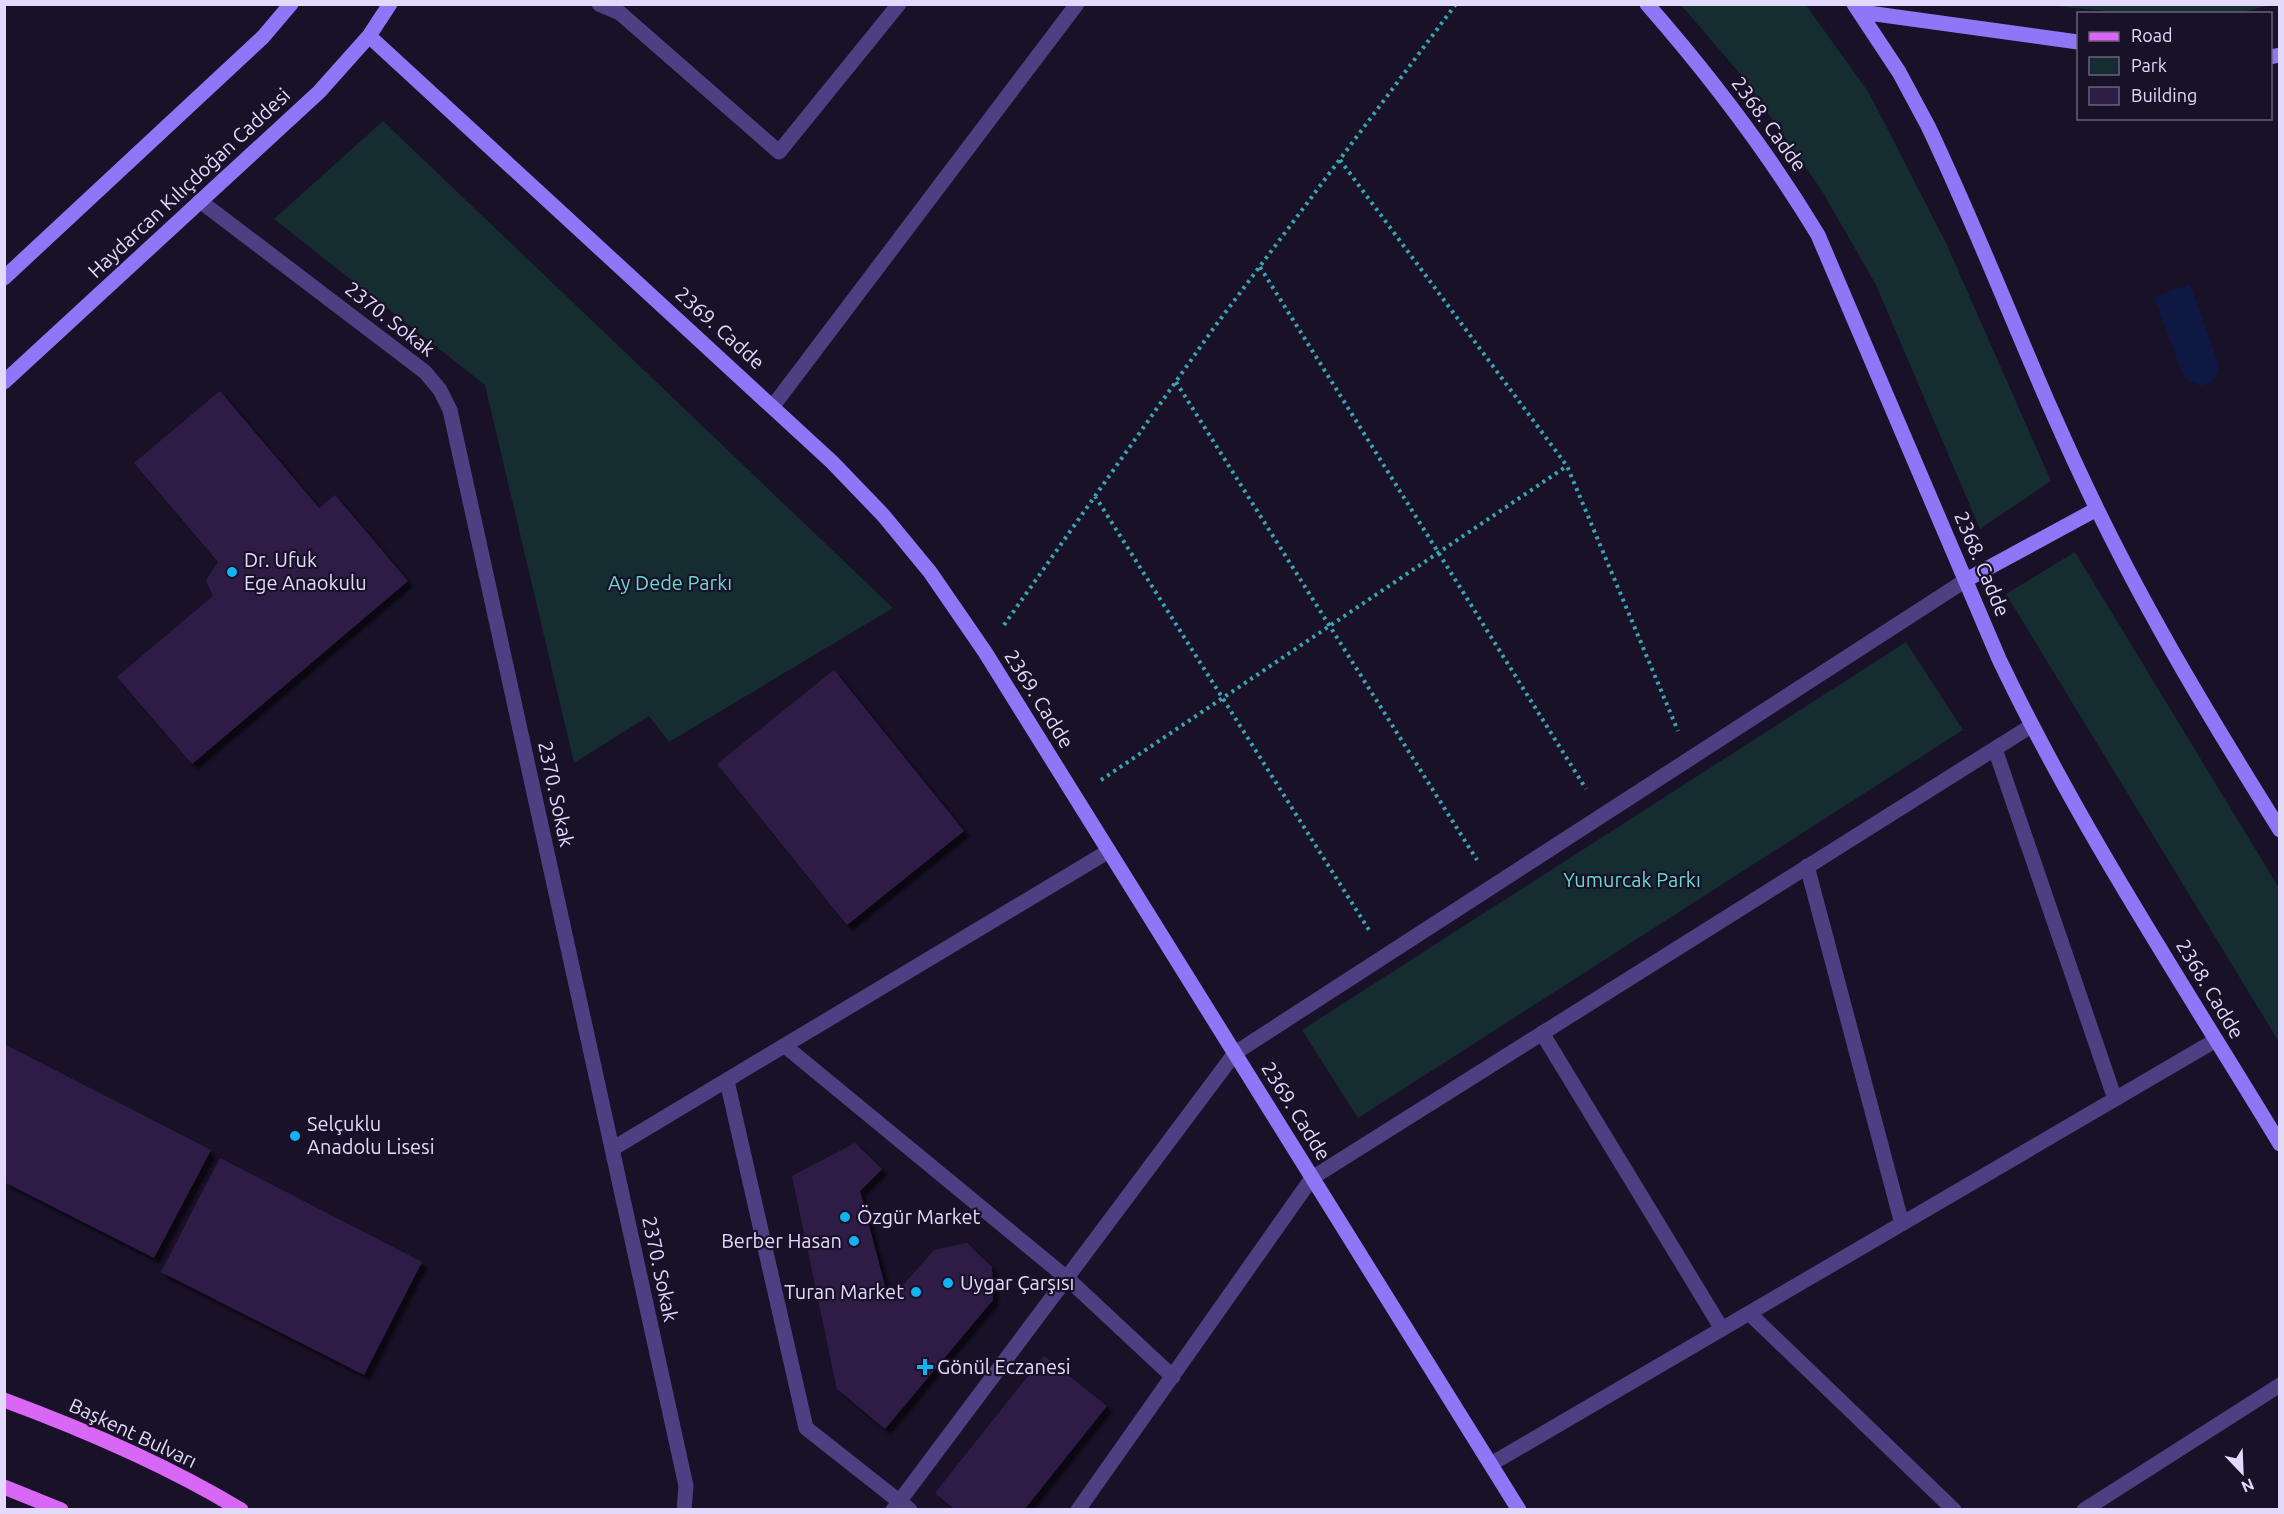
<svg xmlns="http://www.w3.org/2000/svg" width="2284" height="1514" font-family="Ubuntu,sans-serif">
<style>
.green{fill:#152c30}
.water{fill:#0e1843}
.building{fill:#2d1e46;filter:url(#shadow)}
.lines{fill:none;stroke-linecap:round;stroke-linejoin:round}
.path{stroke:#37a5b2;stroke-width:4;stroke-dasharray:3 4.5;stroke-linecap:butt}
.street{stroke:#4d3f82;stroke-width:15}
.secondary{stroke:#8f76f7;stroke-width:15}
.primary{stroke:#d967f6;stroke-width:15}
.poi-dot{fill:#11b4f1;stroke:#181127;stroke-width:2}
.labels{text-anchor:middle;stroke-width:4.5;stroke-linejoin:round;paint-order:stroke}
.street-label{font-size:20px;fill:#e3d9fd;stroke:#181127}
.poi-label{font-size:20px;fill:#e3d9fd;stroke:#181127;text-anchor:start}
.park-label{font-size:20px;fill:#69d9d0;stroke:#181127}
</style>
<defs>
<filter id="shadow"><feDropShadow dx="5.5" dy="5.5" stdDeviation="1.5" flood-color="#0009"/></filter>
</defs>
<rect width="100%" height="100%" fill="#181127"/>
<!-- green -->
<path class="green" d="M 1681,5 L 1806,5 L 1869,93 L 1946,243 L 2051,481 L 1980,529 L 1876,285 L 1822,191 L 1742,76 Z
M 2044,5 L 2272,5 L 2234,14 L 2137,14 Z
M 383,121 L 893,608 L 669,742 L 649,716 L 574,763 L 485,385 L 274,219 Z
M 2075,552 L 2279,888 L 2279,1042 L 2006,594 Z
M 1906,642 L 1963,730 L 1358,1118 L 1302,1030 Z"/>
<!-- water -->
<path class="water" d="M 2190,284 L 2219,365 L 2215,379 L 2202,386 L 2184,378 L 2154,297 Z"/>
<!-- building -->
<path class="building" d="M 220,391 L 319,508 L 335,495 L 408,581 L 192,764 L 117,677 L 213,596 L 206,580 L 218,562 L 134,463 Z
M 834,670 L 964,831 L 847,925 L 717,764 Z
M 4,1044 L 211,1150 L 154,1258 L 4,1182 Z
M 855,1143 L 882,1169 L 860,1191 L 889,1301 L 934,1250 L 967,1243 L 992,1267 L 993,1300 L 885,1429 L 837,1389 L 792,1176 Z
M 220,1158 L 422,1262 L 364,1375 L 161,1272 Z
M 1044,1356 L 1107,1406 L 1024,1510 L 955,1510 L 935,1493 Z"/>
<g class="lines">
<!-- path -->
<path class="path" d="M 1340,160 L 1567,466 L 1678,731
M 1260,267 L 1586,789
M 1176,382 L 1477,860
M 1095,496 L 1369,930
M 1004,625 L 1213,329 L 1456,4
M 1101,780 L 1567,466"/>
<!-- street -->
<path class="street" d="M 599,4 L 620,13 L 779,152 L 899,4
M 200,201 L 425,372 L 440,390 L 450,410 L 686,1486 L 684,1510
M 773,406 L 1077,4
M 1995,749 L 2115,1099
M 1807,866 L 1902,1224
M 1542,1033 L 1722,1329
M 785,1046 L 1068,1279 L 1173,1377
M 727,1081 L 806,1428 L 910,1510
M 612,1149 L 1109,851
M 1749,1313 L 1954,1510
M 1491,1464 L 2216,1040
M 893,1510 L 1235,1053 L 1966,580
M 1078,1510 L 1312,1178 L 2031,726
M 2084,1510 L 2280,1385"/>
<!-- secondary -->
<path class="secondary" d="M 1647,4 C 1711,77 1768,152 1818,235 L 1999,659 C 2079,827 2183,984 2280,1144
M 1854,4 L 1899,72 L 1928,126 C 1988,252 2036,385 2098,511 C 2152,622 2215,726 2280,830
M 1861,12 L 2078,42
M 369,36 L 832,462 L 883,515 L 930,572 L 985,652 L 1519,1510
M 2270,57 L 2280,55
M 4,278 L 263,37 L 291,4
M 4,382 L 319,92 L 369,36 L 390,4
M 1966,580 L 2097,509"/>
<!-- primary -->
<path class="primary" d="M 4,1400 C 85,1430 167,1465 241,1510
M 4,1487 L 61,1510"/>
</g>
<!-- markers -->
<g class="poi-dot">
<circle cx="232" cy="572" r="6"/>
<circle cx="295" cy="1136" r="6"/>
<circle cx="845" cy="1217" r="6"/>
<circle cx="854" cy="1241" r="6"/>
<circle cx="948" cy="1283" r="6"/>
<circle cx="916" cy="1292" r="6"/>
<path d="M922 1358h6v6h6v6h-6v6h-6v-6h-6v-6h6z"/>
</g>
<g class="labels">
<!-- street labels -->
<g class="street-label">
<text transform="translate(1769 124) rotate(54)" y="7">2368. Cadde</text>
<text transform="translate(189 183) rotate(-43)" y="7">Haydarcan Kılıçdoğan Caddesi</text>
<text transform="translate(390 319) rotate(38)" y="7">2370. Sokak</text>
<text transform="translate(720 328) rotate(42)" y="7">2369. Cadde</text>
<text transform="translate(1982 564) rotate(67)" y="7">2368. Cadde</text>
<text transform="translate(1039 699) rotate(58)" y="7">2369. Cadde</text>
<text transform="translate(556 794) rotate(78)" y="7">2370. Sokak</text>
<text transform="translate(2210 989) rotate(59)" y="7">2368. Cadde</text>
<text transform="translate(1296 1111) rotate(58)" y="7">2369. Cadde</text>
<text transform="translate(660 1269) rotate(78)" y="7">2370. Sokak</text>
<text transform="translate(133 1433) rotate(25)" y="7">Başkent Bulvarı</text>
</g>
<!-- poi labels -->
<g class="poi-label">
<text x="244" y="567">Dr. Ufuk<tspan x="244" dy="23">Ege Anaokulu</tspan></text>
<text x="307" y="1131">Selçuklu<tspan x="307" dy="23">Anadolu Lisesi</tspan></text>
<text x="857" y="1224">Özgür Market</text>
<text x="842" y="1248" text-anchor="end">Berber Hasan</text>
<text x="960" y="1290">Uygar Çarşısı</text>
<text x="904" y="1299" text-anchor="end">Turan Market</text>
<text x="937" y="1374">Gönül Eczanesi</text>
</g>
<!-- park labels -->
<g class="park-label">
<text x="670" y="590">Ay Dede Parkı</text>
<text x="1632" y="887">Yumurcak Parkı</text>
</g>
</g>
<!-- border -->
<rect width="2284" height="1514" fill="none" stroke="#e3d9fd" stroke-width="12"/>
<!-- legend -->
<rect x="2077" y="12" width="195" height="108" fill="#181127" stroke="#69617d" stroke-width="1.5"/>
<rect x="2089" y="32" width="30" height="9" fill="#d967f6" stroke="#69617d" stroke-width="1.5"/>
<text x="2131" y="42" font-size="18" fill="#e3d9fd">Road</text>
<rect x="2089" y="57" width="30" height="18" fill="#152c30" stroke="#69617d" stroke-width="1.5"/>
<text x="2131" y="72" font-size="18" fill="#e3d9fd">Park</text>
<rect x="2089" y="87" width="30" height="18" fill="#2d1e46" stroke="#69617d" stroke-width="1.5"/>
<text x="2131" y="102" font-size="18" fill="#e3d9fd">Building</text>
<!-- north arrow -->
<g transform="translate(2242 1472) rotate(157)" stroke="#181127" stroke-width="4.5" paint-order="stroke">
<path d="M0-4.5L10 22L0 15L-10 22Z" fill="#e3d9fd"/>
<text y="-9" font-size="16" font-weight="bold" text-anchor="middle" fill="#e3d9fd">N</text>
</g>
</svg>
